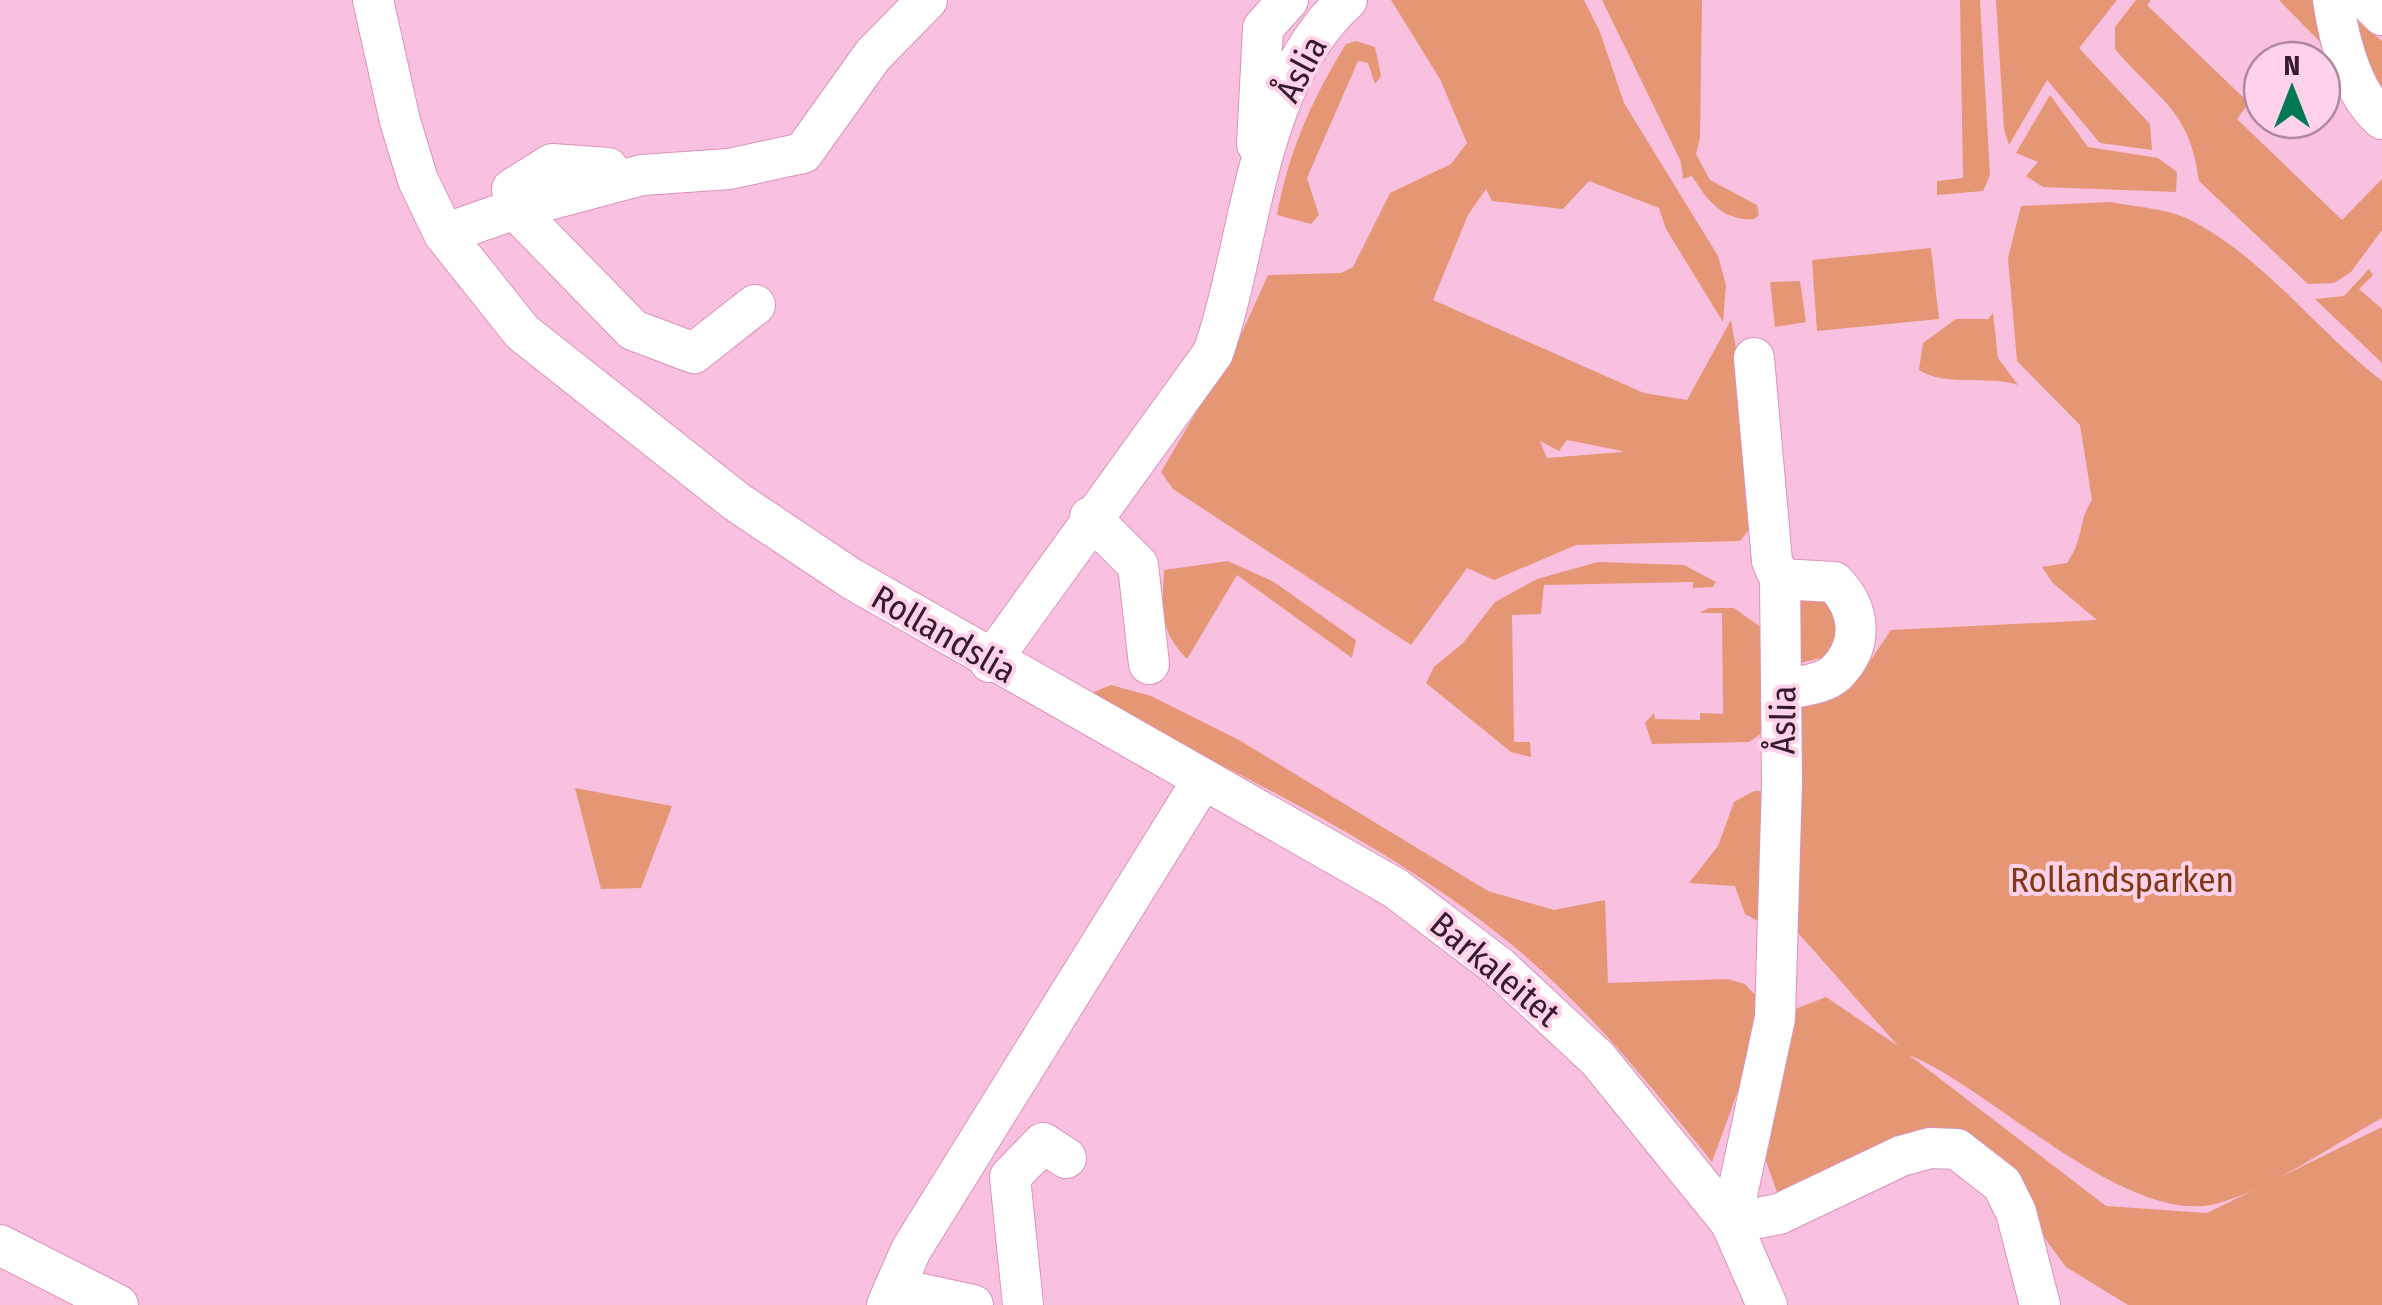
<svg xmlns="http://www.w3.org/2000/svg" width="2382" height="1305" font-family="'Fira Sans Condensed',sans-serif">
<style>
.green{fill:#e59674;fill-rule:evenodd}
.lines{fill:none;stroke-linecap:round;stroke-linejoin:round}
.minor-casing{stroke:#da93bc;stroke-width:42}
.minor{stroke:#fff;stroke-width:40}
.labels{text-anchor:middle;stroke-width:8;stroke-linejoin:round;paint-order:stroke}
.street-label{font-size:35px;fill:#351a2b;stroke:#ffd2ea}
.park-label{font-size:35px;fill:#813814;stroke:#ffd2ea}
</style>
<rect width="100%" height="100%" fill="#fac0e0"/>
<!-- green -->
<path class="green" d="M 1391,0 L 1584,0 L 1600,32 L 1624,103 L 1718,256 L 1726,285 L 1723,322 L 1666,229 L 1659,208 L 1589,181 L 1563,209 L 1492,201 L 1486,189 L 1468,215 L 1433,300 L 1644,393 L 1687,400 L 1731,320 L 1764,511 L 1740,541 L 1576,545 L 1494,580 L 1467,568 L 1411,645 L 1173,489 L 1161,472 L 1239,339 L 1268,275 L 1341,273 L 1353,267 L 1390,193 L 1451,164 L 1467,143 L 1440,79 ZM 1567,440 L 1622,451 L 1622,452 L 1547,458 L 1540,441 L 1559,451 Z
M 1602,0 L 1702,0 L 1700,138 L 1696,154 L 1710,180 L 1757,205 L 1759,215 L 1754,219 C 1722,221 1707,200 1692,176 L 1683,179 L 1681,162 Z
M 1960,0 L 1980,0 L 1990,175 L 1983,191 L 1937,195 L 1937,181 L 1963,178 Z
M 1996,0 L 2117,0 L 2079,48 L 2150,124 L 2152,150 L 2100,143 L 2047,80 L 2009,145 L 2004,129 Z
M 2136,0 L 2151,0 L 2147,5 L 2249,103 L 2237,119 L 2342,220 L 2382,179 L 2382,230 L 2351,272 L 2334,283 L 2308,284 L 2199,181 C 2190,109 2158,100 2115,49 L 2115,27 Z
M 2279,0 L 2324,0 L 2328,65 L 2319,41 Z
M 2348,13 L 2382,41 L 2382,99 Z
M 1356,41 L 1375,47 L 1381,76 L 1375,84 L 1368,63 L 1358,61 L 1307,178 L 1319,215 L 1311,224 L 1277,215 C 1288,153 1313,97 1346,44 Z
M 2050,95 L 2088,147 L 2158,158 L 2177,172 L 2176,192 L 2043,187 L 2026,176 L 2038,162 L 2016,153 Z
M 2111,202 C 2134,207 2165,208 2186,218 C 2264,256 2315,330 2382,381 L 2382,1118 C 2331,1146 2275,1186 2219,1203 C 2129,1230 1990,1087 1909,1055 L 2106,1206 L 2207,1213 L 2382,1127 L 2382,1305 L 2128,1305 L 2066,1267 L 1964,1129 L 1778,1195 L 1765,1158 L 1790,1011 L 1826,997 L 1898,1046 L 1778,910 L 1783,690 L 1858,679 L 1891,630 L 2097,620 L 2053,583 L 2042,567 L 2067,563 C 2085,537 2077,523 2092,500 L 2080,425 L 2017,361 L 2008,258 L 2021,206 Z
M 1931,248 L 1939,319 L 1817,331 L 1812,260 Z
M 2369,269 L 2373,275 L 2359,289 L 2382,309 L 2382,363 L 2315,299 L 2344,296 Z
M 1800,281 L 1806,322 L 1775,327 L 1770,282 Z
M 1993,313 L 1998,358 L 2018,385 C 1988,375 1944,387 1919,370 L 1923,343 L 1956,319 L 1988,319 Z
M 1228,561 L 1274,582 L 1356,640 L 1352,658 L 1237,575 L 1187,659 C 1159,630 1162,609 1164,570 Z
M 1598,562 L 1684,565 L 1716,582 L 1713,587 L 1693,588 L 1693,582 L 1544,585 L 1541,614 L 1512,615 L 1514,742 L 1530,742 L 1531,757 L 1511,752 L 1426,683 L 1434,667 L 1463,643 L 1495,602 L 1537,579 Z
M 1813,598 L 1831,601 L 1843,633 L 1825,657 L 1800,663 L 1793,601 Z
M 1734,608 L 1762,628 L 1765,731 L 1749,742 L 1652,744 L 1645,723 L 1654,713 L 1655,719 L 1700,720 L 1700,713 L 1723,714 L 1722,613 L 1699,613 L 1709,608 Z
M 1111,685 L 1151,696 L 1239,740 L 1488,891 L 1554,910 L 1605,900 L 1608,983 L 1728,979 L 1745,984 L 1768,1009 L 1712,1162 C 1650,1085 1588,1007 1511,944 C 1382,839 1231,771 1084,696 Z
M 575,788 L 672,806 L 641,888 L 601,889 Z
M 1754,791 L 1766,791 L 1765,925 L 1745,914 L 1735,886 L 1689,883 L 1718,846 L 1734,802 Z"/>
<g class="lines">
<defs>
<path id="minor" d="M 373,0 L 400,121 L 418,180 L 444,234 L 522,332 L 737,502 L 852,579 L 1395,888 L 1499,967 L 1598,1059 L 1731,1223 L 1779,1214 L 1901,1156 L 1930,1148 L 1957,1149 L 2002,1184 L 2016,1212 L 2040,1305
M 2333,0 C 2339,39 2351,92 2382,119
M 2367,0 L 2382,15
M 1257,144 L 1263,28 L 1288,0
M 608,168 L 552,164 L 512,189 L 515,209 L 633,330 L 694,353 L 755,305
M 444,234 L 515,209 L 642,175 L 729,169 L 803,153 L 873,55 L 927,0
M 1754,358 L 1772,561 L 1780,579 L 1782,783 L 1775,1018 L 1731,1223 L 1767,1305
M 1090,517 L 1138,565 L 1149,664
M 1780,579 L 1834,582 C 1860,608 1865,644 1836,673 C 1823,685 1800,686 1783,690
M 990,662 L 1213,353 C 1252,242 1254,84 1347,0
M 0,1245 L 118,1305
M 894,1288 L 973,1305
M 887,1305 L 911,1250 L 1202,781
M 1023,1305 L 1010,1177 L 1043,1143 L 1066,1158"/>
</defs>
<!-- minor casing -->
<use href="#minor" class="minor-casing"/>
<!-- minor -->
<use href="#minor" class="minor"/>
</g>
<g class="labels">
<!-- street labels -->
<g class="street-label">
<text transform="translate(1301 69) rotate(-62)" y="12">Åslia</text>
<text transform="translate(944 634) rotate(30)" y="12">Rollandslia</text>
<text transform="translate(1783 720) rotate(-89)" y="12">Åslia</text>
<text transform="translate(1495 969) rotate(40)" y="12">Barkaleitet</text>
</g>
<!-- park labels -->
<g class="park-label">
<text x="2122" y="892">Rollandsparken</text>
</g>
</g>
<!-- north arrow -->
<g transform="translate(2292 90)"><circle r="48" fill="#ffd2ea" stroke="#ae889e" stroke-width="2.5"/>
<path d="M0-8L18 38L0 25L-18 38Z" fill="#007855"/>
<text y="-15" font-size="28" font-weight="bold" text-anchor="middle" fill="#351a2b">N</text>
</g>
</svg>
